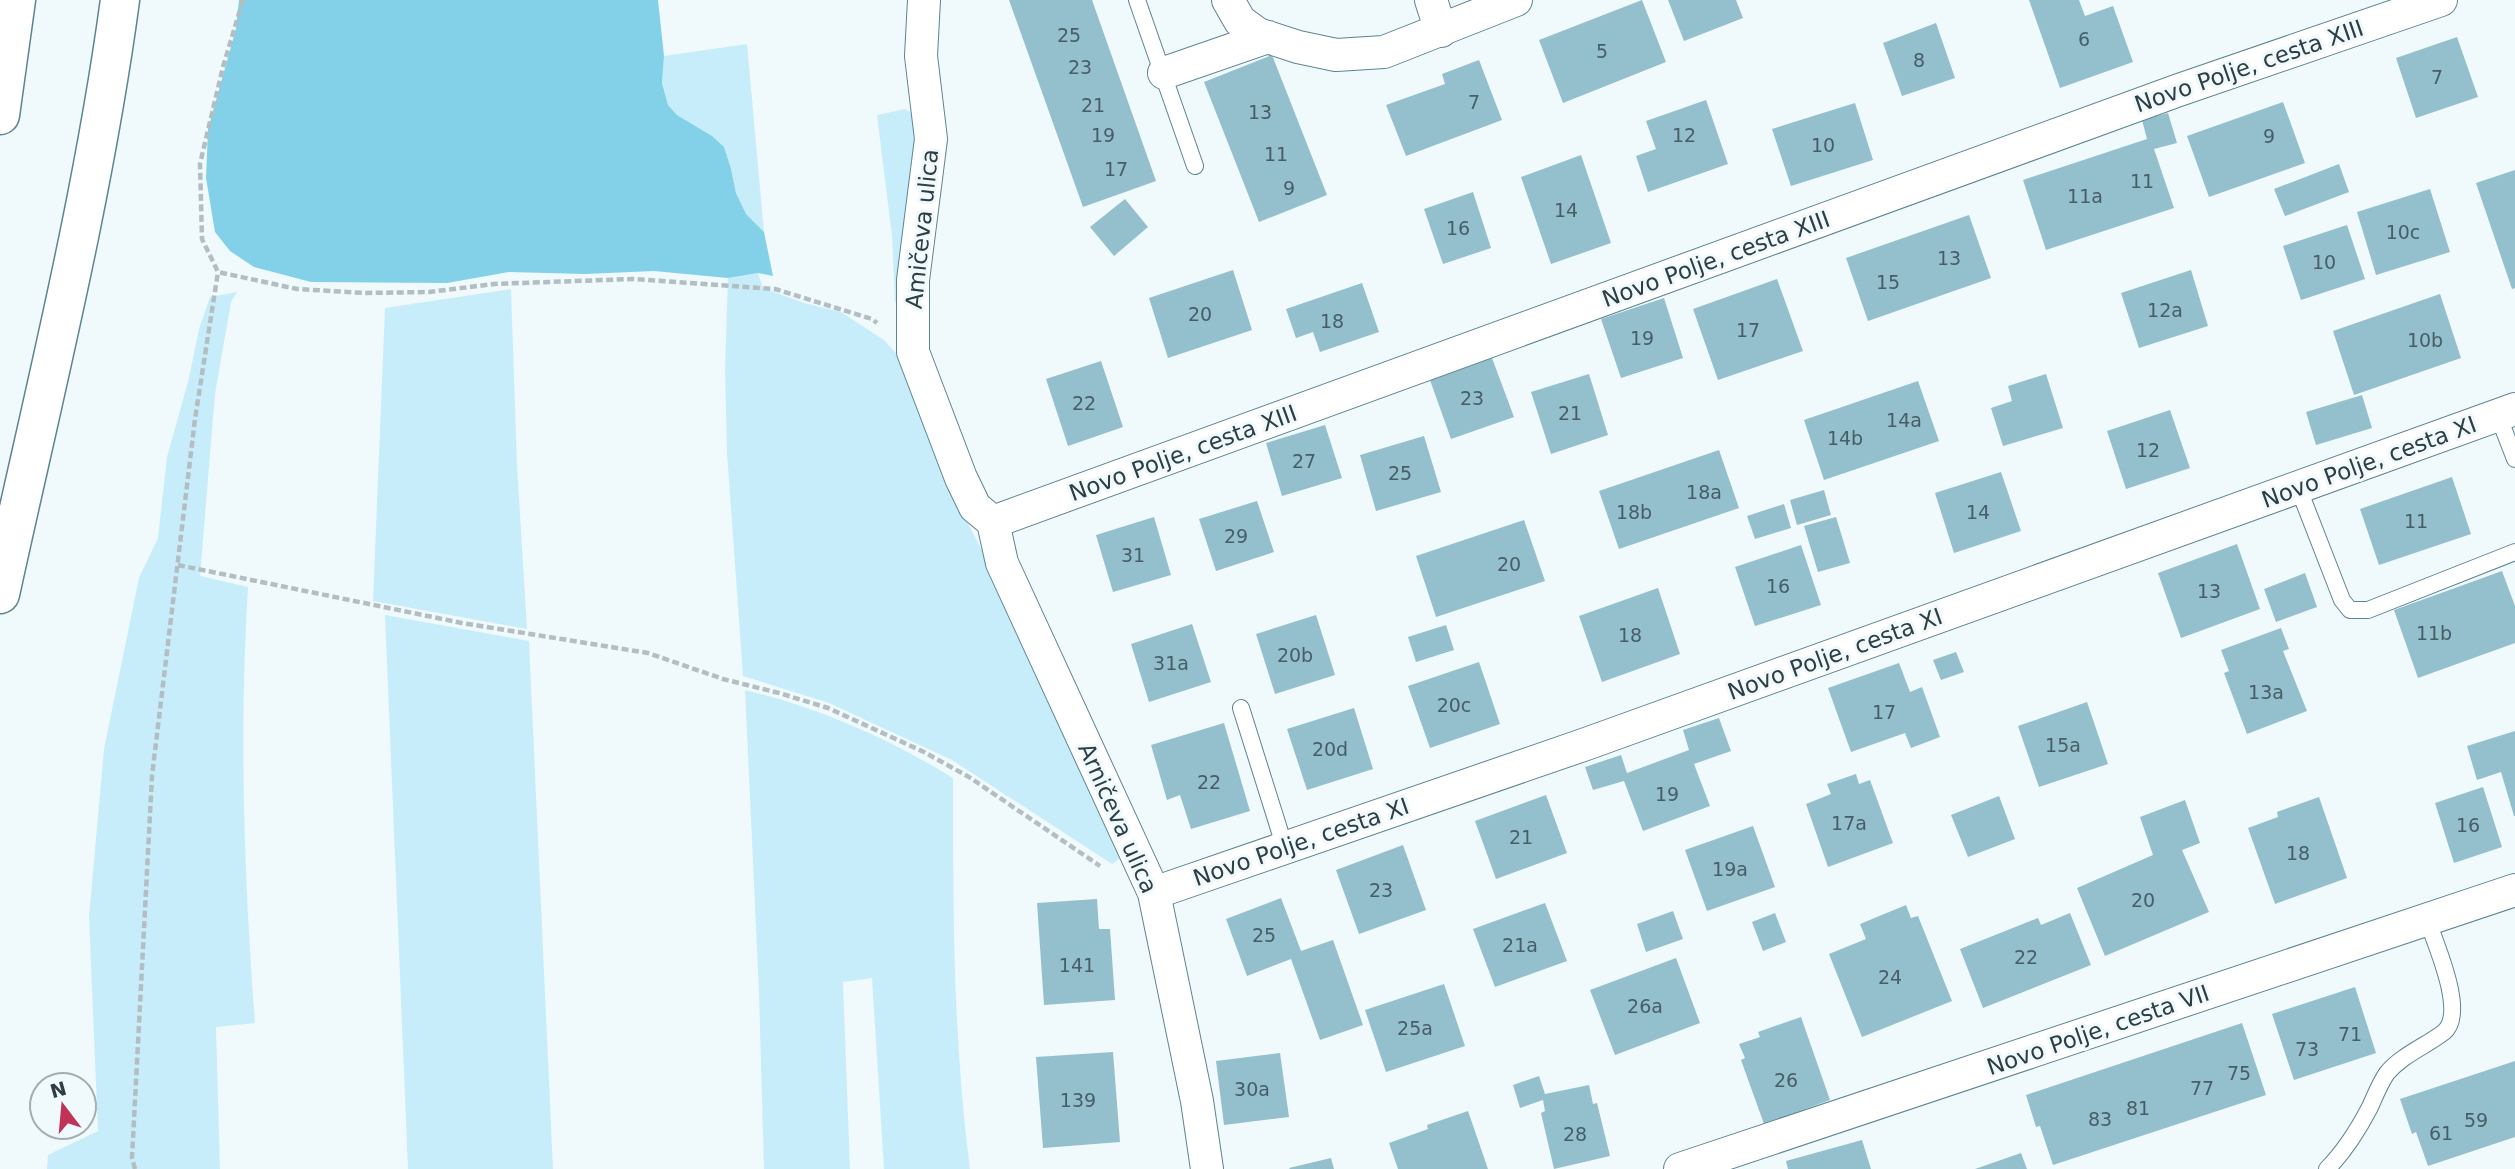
<svg xmlns="http://www.w3.org/2000/svg" width="2515" height="1169" font-family="'DejaVu Sans',sans-serif">
<style>
.green{fill:#c8edfa}
.forest{fill:#82d1e9}
.building{fill:#94bfcd}
.lines{fill:none;stroke-linecap:round;stroke-linejoin:round}
.lane-casing{stroke:#5c8592;stroke-width:18}
.street-casing{stroke:#5c8592;stroke-width:34}
.highway-casing{stroke:#5c8592;stroke-width:41}
.path{stroke:#b3bec2;stroke-width:4.5;stroke-dasharray:7 3.5;stroke-linecap:butt}
.lane{stroke:#fff;stroke-width:16}
.street{stroke:#fff;stroke-width:32}
.highway{stroke:#fff;stroke-width:38}
.labels{text-anchor:middle;stroke-width:6;stroke-linejoin:round;paint-order:stroke}
.number-label{font-size:19px;fill:#475e66}
.street-label{font-size:23px;fill:#2d3e44;stroke:#f0f9fc}
</style>
<rect width="100%" height="100%" fill="#f0f9fc"/>
<!-- green -->
<path class="green" d="M 747,44 L 764,232 L 746,214 L 736,193 L 731,169 L 712,136 L 677,115 L 668,105 L 662,82 L 664,56 Z
M 905,109 L 921,118 L 901,305 L 895,302 L 892,236 L 877,115 Z
M 758,273 L 763,288 L 804,303 L 841,312 L 884,340 L 904,362 L 958,505 L 993,571 L 1121,858 L 1112,864 L 952,760 L 829,703 L 743,676 L 727,453 L 725,369 L 728,278 Z
M 511,289 L 517,465 L 527,629 L 373,601 L 385,308 Z
M 237,292 L 231,302 L 215,394 L 200,576 L 248,587 C 239,732 244,878 255,1023 L 216,1027 L 220,1169 L 47,1169 L 48,1155 L 98,1131 L 89,917 L 104,749 L 139,578 L 158,538 L 167,457 L 189,378 L 199,329 L 210,297 Z
M 385,615 L 529,641 L 553,1169 L 408,1169 Z
M 745,690 C 819,708 888,738 953,778 C 953,908 953,1039 970,1169 L 884,1169 L 872,978 L 843,982 L 850,1169 L 764,1169 L 759,992 Z"/>
<!-- forest -->
<path class="forest" d="M 239,0 L 658,0 L 664,56 L 662,83 L 668,105 L 677,115 L 712,136 L 724,147 L 731,169 L 736,193 L 746,214 L 764,232 L 773,276 L 758,273 L 728,278 L 654,271 L 585,274 L 509,272 L 447,283 L 311,282 L 254,267 L 230,251 L 215,232 L 206,178 L 208,129 L 236,29 Z"/>
<!-- building -->
<path class="building" d="M 1009,0 L 1092,0 L 1156,181 L 1083,207 Z
M 1642,0 L 1666,62 L 1563,103 L 1539,40 Z
M 1668,0 L 1736,0 L 1743,18 L 1684,41 Z
M 2029,0 L 2079,0 L 2085,16 L 2113,6 L 2133,62 L 2060,88 Z
M 1936,23 L 1955,78 L 1902,96 L 1883,43 Z
M 2457,37 L 2478,97 L 2416,118 L 2396,58 Z
M 1272,55 L 1327,195 L 1259,222 L 1204,82 Z
M 1479,60 L 1502,120 L 1406,156 L 1386,105 L 1445,84 L 1442,74 Z
M 1706,100 L 1728,164 L 1648,192 L 1636,156 L 1656,149 L 1646,121 Z
M 2283,102 L 2305,163 L 2209,197 L 2187,136 Z
M 1855,103 L 1873,160 L 1791,186 L 1772,129 Z
M 2168,113 L 2177,143 L 2154,149 L 2174,208 L 2046,250 L 2023,180 L 2147,139 L 2142,120 Z
M 1581,155 L 1611,243 L 1551,264 L 1521,177 Z
M 2339,164 L 2349,192 L 2285,216 L 2274,189 Z
M 2515,170 L 2515,288 L 2512,289 L 2476,183 Z
M 2430,189 L 2450,252 L 2376,275 L 2357,212 Z
M 1473,192 L 1491,248 L 1443,264 L 1424,209 Z
M 1125,199 L 1148,227 L 1114,256 L 1090,227 Z
M 1969,215 L 1991,278 L 1868,321 L 1846,258 Z
M 2347,225 L 2365,279 L 2301,300 L 2283,246 Z
M 1233,270 L 1252,330 L 1168,358 L 1149,298 Z
M 2191,270 L 2208,326 L 2139,348 L 2121,293 Z
M 1777,279 L 1803,351 L 1718,380 L 1693,309 Z
M 1362,283 L 1379,332 L 1320,352 L 1313,332 L 1296,338 L 1286,309 Z
M 2440,294 L 2461,358 L 2354,395 L 2333,331 Z
M 1664,298 L 1683,358 L 1621,378 L 1601,319 Z
M 1492,358 L 1514,417 L 1451,439 L 1430,380 Z
M 1101,361 L 1123,427 L 1068,446 L 1046,379 Z
M 1589,374 L 1608,435 L 1551,454 L 1531,392 Z
M 2046,374 L 2063,428 L 2003,446 L 1991,408 L 2012,401 L 2008,386 Z
M 1918,381 L 1939,441 L 1824,480 L 1804,420 Z
M 2362,395 L 2372,428 L 2316,445 L 2306,412 Z
M 2170,410 L 2190,468 L 2126,489 L 2107,431 Z
M 1325,425 L 1342,478 L 1282,496 L 1266,443 Z
M 1424,436 L 1441,492 L 1376,511 L 1360,455 Z
M 1719,450 L 1739,508 L 1619,549 L 1599,491 Z
M 2001,472 L 2021,531 L 1954,553 L 1935,493 Z
M 2452,477 L 2471,534 L 2379,565 L 2360,509 Z
M 1824,490 L 1831,515 L 1797,525 L 1790,500 Z
M 1257,501 L 1274,552 L 1216,571 L 1199,519 Z
M 1784,504 L 1791,528 L 1755,539 L 1747,516 Z
M 1154,517 L 1171,575 L 1113,592 L 1096,535 Z
M 1836,517 L 1850,563 L 1818,572 L 1804,526 Z
M 1524,520 L 1545,581 L 1436,617 L 1416,556 Z
M 2237,544 L 2260,609 L 2181,638 L 2158,573 Z
M 1801,545 L 1821,605 L 1755,626 L 1735,567 Z
M 2502,571 L 2515,606 L 2515,643 L 2418,678 L 2394,610 Z
M 2305,573 L 2317,607 L 2276,622 L 2264,589 Z
M 1658,588 L 1680,654 L 1602,682 L 1579,616 Z
M 1316,615 L 1335,675 L 1275,694 L 1256,634 Z
M 1192,624 L 1211,682 L 1149,702 L 1131,644 Z
M 1446,625 L 1454,650 L 1416,662 L 1408,637 Z
M 2281,628 L 2289,649 L 2283,651 L 2307,711 L 2247,734 L 2224,673 L 2229,671 L 2221,650 Z
M 1956,652 L 1964,672 L 1941,680 L 1933,660 Z
M 1479,662 L 1500,724 L 1430,748 L 1408,686 Z
M 1899,663 L 1910,692 L 1922,687 L 1940,737 L 1911,748 L 1905,733 L 1851,752 L 1828,688 Z
M 2087,702 L 2108,764 L 2039,787 L 2018,726 Z
M 1354,708 L 1373,769 L 1307,790 L 1287,729 Z
M 1719,718 L 1731,751 L 1694,764 L 1710,806 L 1643,831 L 1624,781 L 1593,790 L 1585,767 L 1621,755 L 1627,773 L 1689,750 L 1683,730 Z
M 1224,723 L 1250,811 L 1191,829 L 1180,795 L 1167,800 L 1151,745 Z
M 2515,731 L 2515,816 L 2514,816 L 2501,772 L 2477,780 L 2467,746 Z
M 1856,774 L 1859,784 L 1870,780 L 1893,843 L 1828,867 L 1806,804 L 1831,794 L 1827,784 Z
M 2483,787 L 2502,847 L 2454,863 L 2435,803 Z
M 1546,795 L 1567,853 L 1496,879 L 1475,821 Z
M 1999,796 L 2015,839 L 1968,857 L 1951,815 Z
M 2319,797 L 2347,878 L 2275,904 L 2248,828 L 2278,817 L 2277,812 Z
M 2185,800 L 2200,843 L 2182,850 L 2209,912 L 2105,956 L 2077,888 L 2153,855 L 2140,817 Z
M 1753,826 L 1775,887 L 1707,911 L 1685,850 Z
M 1403,845 L 1426,910 L 1359,934 L 1336,870 Z
M 1281,898 L 1301,951 L 1333,940 L 1363,1025 L 1320,1040 L 1291,959 L 1247,976 L 1226,919 Z
M 1097,899 L 1099,929 L 1110,929 L 1115,1000 L 1044,1005 L 1037,903 Z
M 1545,903 L 1567,961 L 1495,987 L 1473,929 Z
M 1906,905 L 1911,918 L 1918,916 L 1952,1001 L 1862,1037 L 1829,954 L 1866,939 L 1860,924 Z
M 1673,911 L 1683,939 L 1646,952 L 1637,924 Z
M 1775,913 L 1786,942 L 1763,951 L 1752,922 Z
M 2070,913 L 2091,965 L 1983,1008 L 1960,949 L 2038,918 L 2041,925 Z
M 1676,958 L 1700,1023 L 1615,1055 L 1590,990 Z
M 1444,984 L 1465,1046 L 1386,1072 L 1365,1010 Z
M 2355,987 L 2376,1053 L 2294,1080 L 2272,1014 Z
M 1801,1017 L 1830,1100 L 1764,1124 L 1741,1060 L 1745,1058 L 1739,1044 L 1760,1037 L 1758,1032 Z
M 2242,1023 L 2266,1095 L 2053,1165 L 2040,1126 L 2036,1127 L 2026,1095 Z
M 1113,1052 L 1120,1142 L 1043,1148 L 1036,1057 Z
M 1280,1053 L 1289,1117 L 1224,1125 L 1216,1061 Z
M 2515,1061 L 2515,1137 L 2428,1166 L 2416,1132 L 2412,1134 L 2400,1099 Z
M 1539,1076 L 1545,1094 L 1589,1085 L 1593,1104 L 1597,1103 L 1610,1156 L 1554,1169 L 1541,1113 L 1545,1111 L 1543,1100 L 1520,1108 L 1513,1085 Z
M 1468,1111 L 1488,1169 L 1398,1169 L 1389,1143 L 1428,1129 L 1427,1125 Z
M 1862,1140 L 1871,1169 L 1788,1169 L 1786,1161 Z
M 2021,1153 L 2027,1169 L 1975,1169 Z
M 1331,1158 L 1334,1169 L 1290,1169 L 1289,1168 Z"/>
<g class="lines">
<defs>
<path id="lane" d="M 1137,0 L 1195,166
M 2498,415 L 2515,459
M 2298,487 L 2342,600 L 2350,610 L 2368,610 L 2515,552
M 1241,708 L 1285,848
M 2327,1169 C 2345,1151 2358,1130 2370,1107 C 2375,1096 2380,1083 2387,1073 C 2402,1055 2426,1046 2444,1032 C 2467,1013 2435,943 2427,919"/>
<path id="street" d="M 924,0 L 921,56 L 931,139 L 913,280 L 913,352 L 961,478 L 975,507 L 993,522
M 1228,0 L 1240,21 L 1258,34 L 1298,47 L 1336,55 L 1384,52 L 1516,0
M 1431,0 L 1441,31
M 1164,73 L 1268,37
M 993,522 L 2179,90 L 2441,0
M 993,522 L 1002,563 L 1154,893 L 1197,1101 L 1207,1169
M 1154,893 L 1586,744 L 2515,409
M 1680,1169 L 2515,890"/>
<path id="highway" d="M 0,115 L 16,0
M 0,594 C 43,397 93,200 120,0"/>
</defs>
<!-- lane casing -->
<use href="#lane" class="lane-casing"/>
<!-- street casing -->
<use href="#street" class="street-casing"/>
<!-- highway casing -->
<use href="#highway" class="highway-casing"/>
<!-- path -->
<path class="path" d="M 243,0 L 223,67 L 200,164 L 202,239 L 218,272 L 297,289 L 364,293 L 429,292 L 494,284 L 633,279 L 775,289 L 872,319 L 877,323
M 178,565 L 462,623 L 648,653 L 723,679 L 779,693 L 828,708 L 924,752 L 969,777 L 1100,866
M 135,1169 L 132,1158 L 152,776 L 195,419 L 218,272"/>
<!-- lane -->
<use href="#lane" class="lane"/>
<!-- street -->
<use href="#street" class="street"/>
<!-- highway -->
<use href="#highway" class="highway"/>
</g>
<g class="labels">
<!-- number labels -->
<g class="number-label">
<text x="1069" y="42">25</text>
<text x="2084" y="46">6</text>
<text x="1602" y="58">5</text>
<text x="1919" y="67">8</text>
<text x="1080" y="74">23</text>
<text x="2437" y="84">7</text>
<text x="1474" y="109">7</text>
<text x="1093" y="112">21</text>
<text x="1260" y="119">13</text>
<text x="1103" y="142">19</text>
<text x="1684" y="142">12</text>
<text x="2269" y="143">9</text>
<text x="1823" y="152">10</text>
<text x="1276" y="161">11</text>
<text x="1116" y="176">17</text>
<text x="2142" y="188">11</text>
<text x="1289" y="195">9</text>
<text x="2085" y="203">11a</text>
<text x="1566" y="217">14</text>
<text x="1458" y="235">16</text>
<text x="2403" y="239">10c</text>
<text x="1949" y="265">13</text>
<text x="2324" y="269">10</text>
<text x="1888" y="289">15</text>
<text x="2165" y="317">12a</text>
<text x="1200" y="321">20</text>
<text x="1332" y="328">18</text>
<text x="1748" y="337">17</text>
<text x="1642" y="345">19</text>
<text x="2425" y="347">10b</text>
<text x="1472" y="405">23</text>
<text x="1084" y="410">22</text>
<text x="1570" y="420">21</text>
<text x="1904" y="427">14a</text>
<text x="1845" y="445">14b</text>
<text x="2148" y="457">12</text>
<text x="1304" y="468">27</text>
<text x="1400" y="480">25</text>
<text x="1704" y="499">18a</text>
<text x="1634" y="519">18b</text>
<text x="1978" y="519">14</text>
<text x="2416" y="528">11</text>
<text x="1236" y="543">29</text>
<text x="1133" y="562">31</text>
<text x="1509" y="571">20</text>
<text x="1778" y="593">16</text>
<text x="2209" y="598">13</text>
<text x="2434" y="640">11b</text>
<text x="1630" y="642">18</text>
<text x="1295" y="662">20b</text>
<text x="1171" y="670">31a</text>
<text x="2266" y="699">13a</text>
<text x="1454" y="712">20c</text>
<text x="1884" y="719">17</text>
<text x="2063" y="752">15a</text>
<text x="1330" y="756">20d</text>
<text x="1209" y="789">22</text>
<text x="1667" y="801">19</text>
<text x="1849" y="830">17a</text>
<text x="2468" y="832">16</text>
<text x="1521" y="844">21</text>
<text x="2298" y="860">18</text>
<text x="1730" y="876">19a</text>
<text x="1381" y="897">23</text>
<text x="2143" y="907">20</text>
<text x="1264" y="942">25</text>
<text x="1520" y="952">21a</text>
<text x="2026" y="964">22</text>
<text x="1077" y="972">141</text>
<text x="1890" y="984">24</text>
<text x="1645" y="1013">26a</text>
<text x="1415" y="1035">25a</text>
<text x="2350" y="1041">71</text>
<text x="2307" y="1056">73</text>
<text x="2239" y="1080">75</text>
<text x="1786" y="1087">26</text>
<text x="2202" y="1095">77</text>
<text x="1252" y="1096">30a</text>
<text x="1078" y="1107">139</text>
<text x="2138" y="1115">81</text>
<text x="2100" y="1126">83</text>
<text x="2476" y="1127">59</text>
<text x="2441" y="1140">61</text>
<text x="1575" y="1141">28</text>
</g>
<!-- street labels -->
<g class="street-label">
<text transform="translate(2249 66) rotate(-19)" y="8">Novo Polje, cesta XIII</text>
<text transform="translate(922 229) rotate(-84)" y="8">Amičeva ulica</text>
<text transform="translate(1716 259) rotate(-20)" y="8">Novo Polje, cesta XIII</text>
<text transform="translate(1183 453) rotate(-20)" y="8">Novo Polje, cesta XIII</text>
<text transform="translate(2369 462) rotate(-20)" y="8">Novo Polje, cesta XI</text>
<text transform="translate(1835 654) rotate(-20)" y="8">Novo Polje, cesta XI</text>
<text transform="translate(1118 818) rotate(66)" y="8">Arničeva ulica</text>
<text transform="translate(1301 842) rotate(-19)" y="8">Novo Polje, cesta XI</text>
<text transform="translate(2098 1030) rotate(-19)" y="8">Novo Polje, cesta VII</text>
</g>
</g>
<!-- north arrow -->
<g transform="translate(63 1106) rotate(344)"><circle r="33" fill="#f0f9fc" stroke="#a2aeb2" stroke-width="2"/>
<path d="M0-5L12 26L0 18L-12 26Z" fill="#c13259"/>
<text y="-10" font-size="19" font-weight="bold" text-anchor="middle" fill="#2d3e44">N</text>
</g>
</svg>
